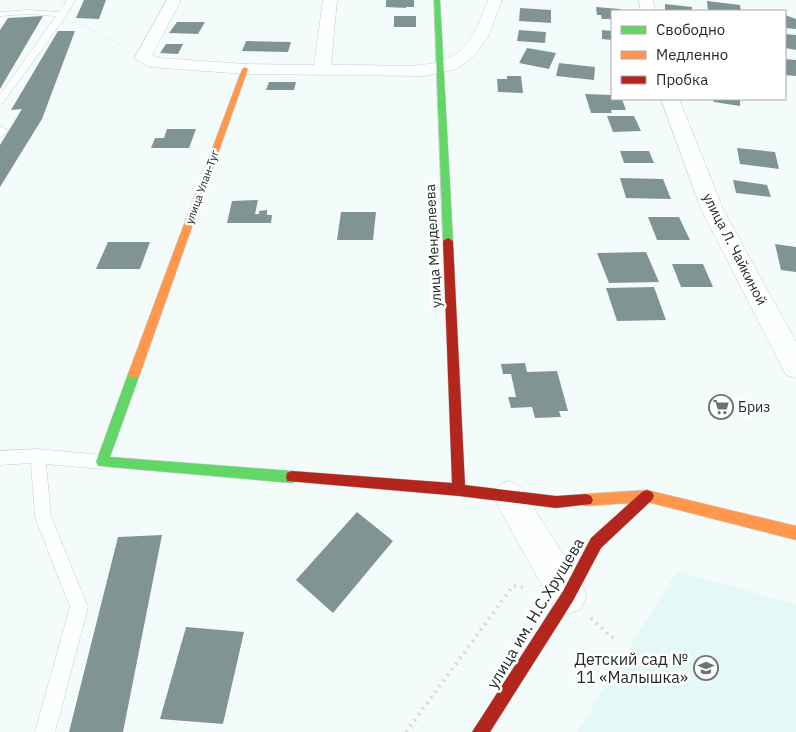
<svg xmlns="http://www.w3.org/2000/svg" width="796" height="732" font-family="'IBM Plex Sans',sans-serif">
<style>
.built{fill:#e4f9f6}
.building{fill:#809593}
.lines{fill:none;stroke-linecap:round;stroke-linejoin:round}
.lane-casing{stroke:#c7cecd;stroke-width:1}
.street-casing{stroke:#c7cecd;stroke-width:1}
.fast-casing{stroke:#c7cecd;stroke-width:1}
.slow-casing{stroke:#c7cecd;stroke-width:1}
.jam-casing{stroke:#c7cecd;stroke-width:1}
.path-far1{stroke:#d6d9d8;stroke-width:2;stroke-dasharray:0.5 2.5;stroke-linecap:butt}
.path{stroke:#d6d9d8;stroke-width:4;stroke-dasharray:2 5;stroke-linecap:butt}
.lane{fill:#fdfffe;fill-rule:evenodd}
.street{fill:#fdfffe;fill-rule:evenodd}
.fast{fill:#63d668;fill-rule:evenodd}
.slow{fill:#ff974d;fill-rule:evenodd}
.jam{fill:#b3261e;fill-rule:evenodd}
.labels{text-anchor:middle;stroke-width:5;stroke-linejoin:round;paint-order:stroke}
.far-street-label{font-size:11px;fill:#232b2a;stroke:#fff}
.street-label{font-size:14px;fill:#232b2a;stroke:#fff}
.poi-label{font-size:14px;fill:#232b2a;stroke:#fff;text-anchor:start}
.near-street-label{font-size:16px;fill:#232b2a;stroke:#fff}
.near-poi-label{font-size:16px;fill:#232b2a;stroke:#fff;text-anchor:end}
</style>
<rect width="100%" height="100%" fill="#f4fcfb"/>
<!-- built -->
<path class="built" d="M 677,571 L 796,604 L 796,732 L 577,732 Z"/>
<!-- building -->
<path class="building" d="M 84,0 L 106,0 L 99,19 L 76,18 Z
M 386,0 L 414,0 L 414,7 L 406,7 L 406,8 L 386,7 Z
M 707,1 L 740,5 L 741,11 L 708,11 Z
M 665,4 L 692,7 L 692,11 L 665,11 Z
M 596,7 L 620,9 L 621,11 L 612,11 L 612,19 L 602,19 L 601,15 L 597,15 Z
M 520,8 L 551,10 L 551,23 L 519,21 Z
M 785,15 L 796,19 L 796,29 L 785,28 Z
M 43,16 L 0,89 L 0,30 L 8,18 Z
M 394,16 L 416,16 L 416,27 L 394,27 Z
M 177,22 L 205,22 L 198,34 L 169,33 Z
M 519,30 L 546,32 L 545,43 L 517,41 Z
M 602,30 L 612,31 L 612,40 L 602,39 Z
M 58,31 L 75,31 L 42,119 L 0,187 L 0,145 L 22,109 L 11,110 Z
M 785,34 L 796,35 L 796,50 L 785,48 Z
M 246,41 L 291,42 L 288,52 L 242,51 Z
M 166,44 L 183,44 L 178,54 L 160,53 Z
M 527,48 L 556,53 L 549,69 L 519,63 Z
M 785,59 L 796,60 L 796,76 L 785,75 Z
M 559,63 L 595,67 L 594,80 L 556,76 Z
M 507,76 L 521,76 L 523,93 L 498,92 L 497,79 L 507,79 Z
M 269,82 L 296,82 L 294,90 L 266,90 Z
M 585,94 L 612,95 L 612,99 L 622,99 L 626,110 L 611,110 L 612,113 L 591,113 Z
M 713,99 L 740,99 L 740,106 L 714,102 Z
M 607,116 L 634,116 L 641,131 L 613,132 Z
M 167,129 L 196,129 L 189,148 L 151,148 L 155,138 L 164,138 Z
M 737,148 L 775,152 L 779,169 L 740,164 Z
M 620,151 L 649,151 L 654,163 L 624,163 Z
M 620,178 L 663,179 L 671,199 L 626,198 Z
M 733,180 L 767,185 L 771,197 L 736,193 Z
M 258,200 L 255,214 L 259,214 L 259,211 L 267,210 L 267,215 L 272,215 L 271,223 L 227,223 L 232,201 Z
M 341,212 L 376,212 L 373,240 L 337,240 Z
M 648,217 L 679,217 L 690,240 L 657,240 Z
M 108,242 L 150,242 L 140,269 L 96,269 Z
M 775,244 L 796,247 L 796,272 L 781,270 Z
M 646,252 L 659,282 L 609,283 L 597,253 Z
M 672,264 L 703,264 L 713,287 L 681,287 Z
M 654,287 L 666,320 L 617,321 L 606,288 Z
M 525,363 L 527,372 L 557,371 L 568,411 L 559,411 L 561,417 L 535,418 L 532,407 L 511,408 L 508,397 L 516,397 L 511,374 L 503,374 L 501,364 Z
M 357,512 L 393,541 L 333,613 L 296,580 Z
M 162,535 L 123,732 L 69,732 L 118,537 Z
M 186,627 L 244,632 L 223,724 L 160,719 Z"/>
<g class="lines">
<defs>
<path id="lane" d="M 67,0 L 75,0 L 66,16 L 3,103 L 0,104 L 0,95 L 56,16 L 29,14 L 0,16 L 0,12 L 29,10 L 59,12 Z
M 0,126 L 8,130 L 3,136 L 0,137 Z
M 38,449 L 102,455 L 107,457 L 110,462 L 107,467 L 102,469 L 46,464 L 51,517 L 88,607 L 55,732 L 35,732 L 70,607 L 35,517 L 31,463 L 0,465 L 0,451 Z"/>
<path id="street" d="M 167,0 L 181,0 L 152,55 L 159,58 L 245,64 L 314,65 L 323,0 L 337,0 L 331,65 C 353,65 374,65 396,66 C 454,66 469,55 488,0 L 502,0 L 488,37 L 474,56 L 457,69 L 424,76 L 245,74 L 150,67 L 137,60 L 135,57 Z
M 639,0 L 653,0 L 655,11 L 641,11 Z
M 661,99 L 679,99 L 723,209 L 796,342 L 796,378 L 786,375 L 701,209 Z
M 509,481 L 520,486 L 581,583 L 586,596 L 581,609 L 568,614 L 555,609 L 498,506 L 493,496 L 498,486 Z"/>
<path id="fast" d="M 434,0 L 440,0 L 453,241 L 448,244 L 443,241 Z
M 134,369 L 138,371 L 140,374 L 110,457 L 292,471 L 297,473 L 298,477 L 297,481 L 292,483 L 98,466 L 96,462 L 128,374 L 130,371 Z"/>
<path id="slow" d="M 245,67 L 248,69 L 140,374 L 138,377 L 130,377 L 128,374 L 242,69 Z
M 647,490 L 796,526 L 796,540 L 647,502 L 586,506 L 581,504 L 579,500 L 581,496 L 586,494 Z"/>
<path id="jam" d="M 448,238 L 453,241 L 465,485 L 556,496 L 586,494 L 591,496 L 593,500 L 591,504 L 556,508 L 459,496 L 287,481 L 286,477 L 287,473 L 292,471 L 452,483 L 443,241 Z
M 647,490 L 652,492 L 654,496 L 652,500 L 601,548 L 573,601 L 490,732 L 472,732 L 563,591 L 591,538 L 642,492 Z"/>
</defs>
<!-- lane casing -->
<use href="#lane" class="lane-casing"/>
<!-- street casing -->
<use href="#street" class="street-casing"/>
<!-- fast casing -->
<use href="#fast" class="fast-casing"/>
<!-- slow casing -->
<use href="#slow" class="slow-casing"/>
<!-- jam casing -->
<use href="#jam" class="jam-casing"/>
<!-- path-far1 -->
<path class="path-far1" d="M 77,22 L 125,47"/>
<!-- path -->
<path class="path" d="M 591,618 L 613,638
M 406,732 L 513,586 L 527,588"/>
<!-- lane -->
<use href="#lane" class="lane"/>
<!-- street -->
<use href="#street" class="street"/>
<!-- fast -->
<use href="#fast" class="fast"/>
<!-- slow -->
<use href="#slow" class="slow"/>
<!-- jam -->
<use href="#jam" class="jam"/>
</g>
<!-- icons -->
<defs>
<symbol id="supermarket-ring" viewBox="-11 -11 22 22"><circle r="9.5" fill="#fff" stroke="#6c7473" stroke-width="1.5"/><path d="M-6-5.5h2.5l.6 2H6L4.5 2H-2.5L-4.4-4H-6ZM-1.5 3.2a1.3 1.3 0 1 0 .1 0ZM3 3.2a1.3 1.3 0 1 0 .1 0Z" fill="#6c7473"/></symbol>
<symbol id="school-ring" viewBox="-11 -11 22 22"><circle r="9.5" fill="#fff" stroke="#6c7473" stroke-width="1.5"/><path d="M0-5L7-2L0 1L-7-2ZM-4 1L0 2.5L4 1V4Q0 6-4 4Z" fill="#6c7473"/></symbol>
</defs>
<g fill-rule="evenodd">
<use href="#supermarket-ring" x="707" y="393" width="28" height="28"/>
<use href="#school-ring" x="692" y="654" width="28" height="28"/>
</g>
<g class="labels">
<!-- far-street labels -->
<g class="far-street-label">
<text transform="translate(202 187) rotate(-70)" y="4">улица Улан-Туг</text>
</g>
<!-- street labels -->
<g class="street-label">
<text transform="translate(433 246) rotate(-93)" y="5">улица Менделеева</text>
<text transform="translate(735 249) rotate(63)" y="5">улица Л. Чайкиной</text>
</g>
<!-- poi labels -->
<g class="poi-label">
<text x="738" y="412">Бриз</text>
</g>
<!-- near-street labels -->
<g class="near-street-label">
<text transform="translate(535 613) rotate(-59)" y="6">улица им. Н.С.Хрущева</text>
</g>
<!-- near-poi labels -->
<g class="near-poi-label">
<text x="688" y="665">Детский сад №<tspan x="688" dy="18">11 «Малышка»</tspan></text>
</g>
</g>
<!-- legend -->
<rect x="611" y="10" width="175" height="90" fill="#ffffff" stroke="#a7aaaa"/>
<rect x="621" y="26" width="25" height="8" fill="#63d668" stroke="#a7aaaa"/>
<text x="656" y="35" font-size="15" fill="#232b2a">Свободно</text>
<rect x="621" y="51" width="25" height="8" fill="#ff974d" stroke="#a7aaaa"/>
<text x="656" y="60" font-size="15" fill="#232b2a">Медленно</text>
<rect x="621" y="76" width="25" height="8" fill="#b3261e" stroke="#a7aaaa"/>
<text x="656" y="85" font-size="15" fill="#232b2a">Пробка</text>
</svg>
